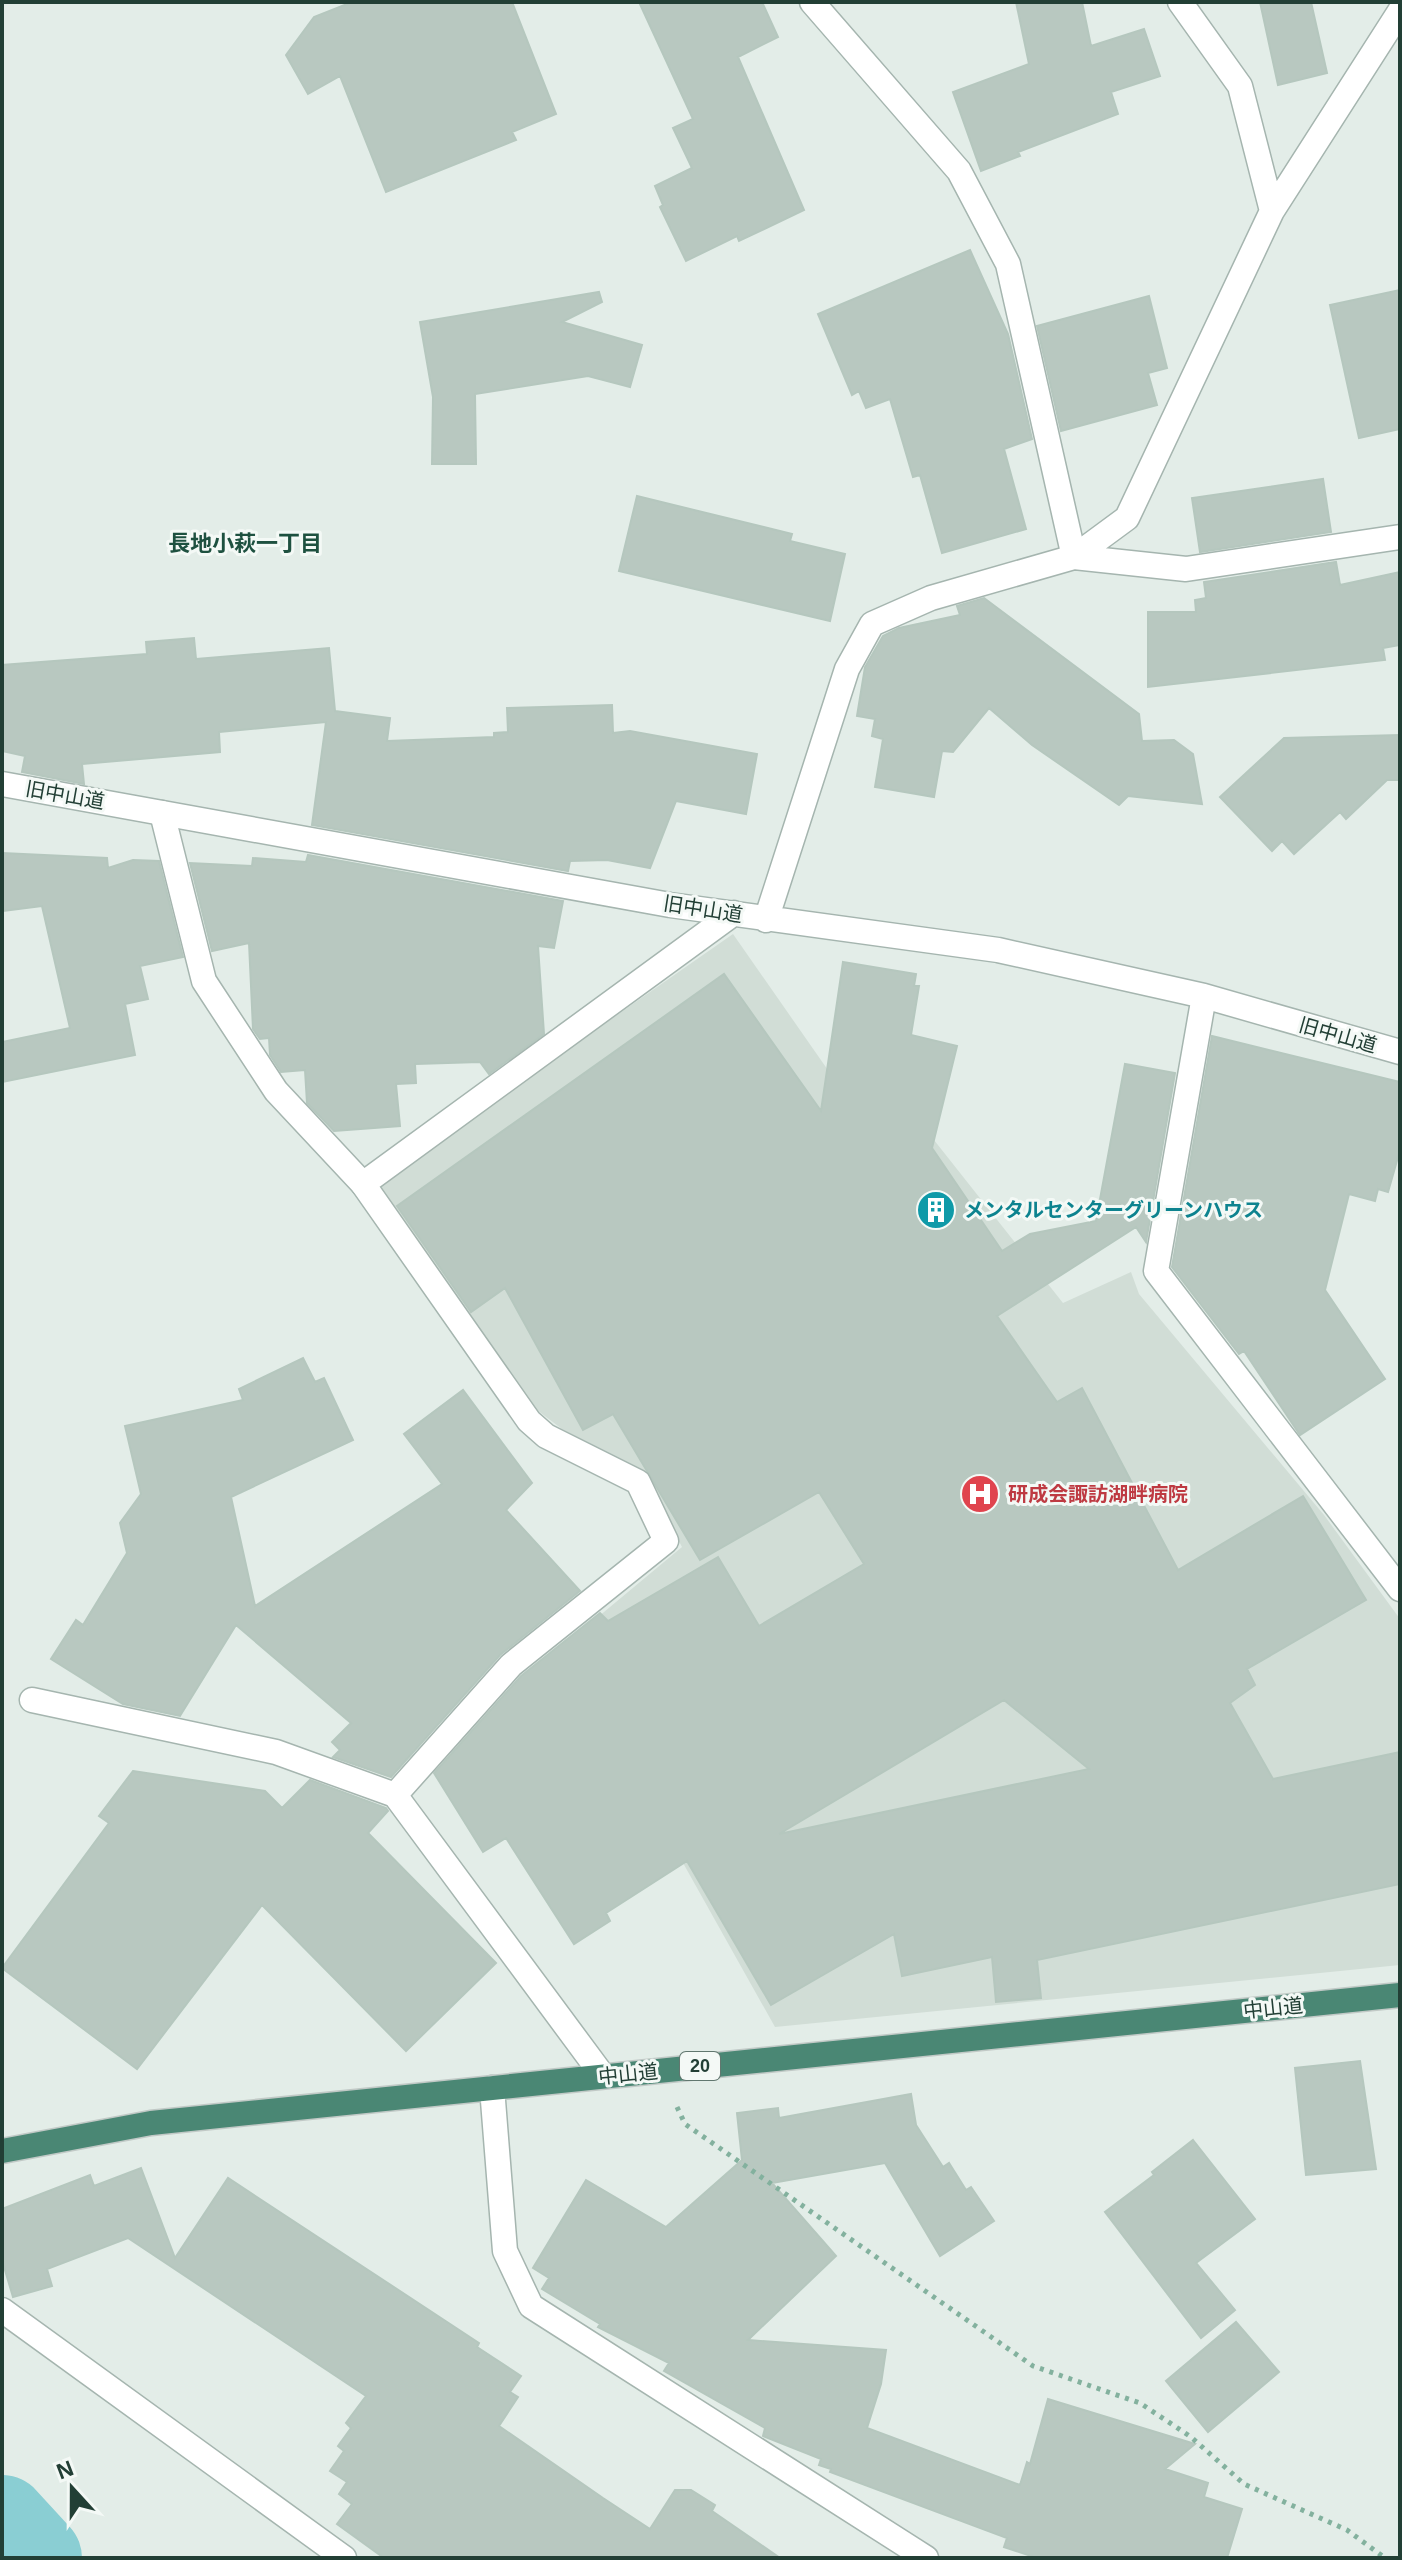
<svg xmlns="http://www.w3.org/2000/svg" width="1402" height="2560" font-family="Arial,'Noto Sans JP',sans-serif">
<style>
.built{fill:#d1ddd6}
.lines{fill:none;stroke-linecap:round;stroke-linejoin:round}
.river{stroke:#8aced3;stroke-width:92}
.building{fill:#b8c8c0;stroke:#b5c7be;stroke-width:2;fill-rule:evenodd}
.service-casing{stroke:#a5b5af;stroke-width:27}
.minor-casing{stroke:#a5b5af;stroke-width:27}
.trunk-casing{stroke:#c1c9c6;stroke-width:27}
.path{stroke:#83b19e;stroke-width:5;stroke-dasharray:4 6;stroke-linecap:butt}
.service{stroke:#fff;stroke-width:24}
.minor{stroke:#fff;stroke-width:24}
.trunk{stroke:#4a8774;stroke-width:24}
.labels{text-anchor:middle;stroke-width:6;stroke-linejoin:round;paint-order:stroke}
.shield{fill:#f4f9f6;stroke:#61776f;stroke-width:2}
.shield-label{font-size:18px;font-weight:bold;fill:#223f35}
.street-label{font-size:20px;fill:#223f35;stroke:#f4f9f6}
.culture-label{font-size:20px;font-weight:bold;fill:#0d838f;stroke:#f4f9f6;text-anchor:start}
.health-label{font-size:20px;font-weight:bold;fill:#be3a42;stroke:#f4f9f6;text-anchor:start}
.neighbourhood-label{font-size:22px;font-weight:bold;fill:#1e5140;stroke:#f4f9f6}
</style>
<rect width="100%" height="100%" fill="#e3ede8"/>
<!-- built -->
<path class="built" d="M 733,934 L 853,1106 L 900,1097 L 1063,1303 L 1131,1272 L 1139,1294 L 1324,1515 L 1400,1619 L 1400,1965 L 775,2027 L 562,1647 L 682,1547 L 643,1472 L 562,1429 L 537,1410 L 484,1349 L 380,1193 L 385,1177 Z"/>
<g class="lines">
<!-- river -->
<path class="river" d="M 2,2521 L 36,2558"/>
</g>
<!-- building -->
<path class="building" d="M 352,2 L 512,2 L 556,114 L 512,132 L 516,140 L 386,192 L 340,76 L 308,94 L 286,55 L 314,17 Z
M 639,2 L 762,2 L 778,37 L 738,57 L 804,210 L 739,241 L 737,236 L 686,261 L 660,207 L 663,205 L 655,186 L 692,168 L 673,128 L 693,119 Z
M 1016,2 L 1082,2 L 1091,46 L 1144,29 L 1160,76 L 1111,92 L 1118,114 L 1018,152 L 1020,156 L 981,171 L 953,92 L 1029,64 Z
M 1260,2 L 1311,2 L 1327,73 L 1278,85 Z
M 970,250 L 1008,334 L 1032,439 L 1004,449 L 1026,529 L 942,553 L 920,475 L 913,477 L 890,399 L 866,408 L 859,391 L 852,395 L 818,314 Z
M 1400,290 L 1400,429 L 1359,438 L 1330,305 Z
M 599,292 L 602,302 L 562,322 L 642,345 L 630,387 L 588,376 L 475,394 L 476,464 L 432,464 L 433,397 L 420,322 Z
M 1149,296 L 1167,368 L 1148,373 L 1157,405 L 1061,431 L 1037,326 Z
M 1323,479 L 1331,532 L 1200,552 L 1192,498 Z
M 637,496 L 792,534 L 790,541 L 845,554 L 830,621 L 619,571 Z
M 1336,562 L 1340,585 L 1400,572 L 1400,645 L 1383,648 L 1385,660 L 1148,687 L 1148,612 L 1196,612 L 1195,600 L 1206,598 L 1204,582 Z
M 984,598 L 1139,714 L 1142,741 L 1174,740 L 1193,754 L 1202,804 L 1128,796 L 1119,805 L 1032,745 L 989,708 L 953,752 L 942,751 L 934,797 L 875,787 L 883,739 L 872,736 L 875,719 L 857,716 L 865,667 L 883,636 L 899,628 L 960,615 L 957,606 Z
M 194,638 L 196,659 L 329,648 L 335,711 L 390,718 L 387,741 L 494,737 L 494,733 L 508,732 L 507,708 L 612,705 L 613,733 L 630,731 L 757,754 L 746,814 L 676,801 L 650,868 L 607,860 L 570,861 L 568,871 L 312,825 L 326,722 L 219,732 L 220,752 L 82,764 L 84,784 L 22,772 L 25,756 L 2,751 L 2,665 L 147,654 L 146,642 Z
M 1400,735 L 1400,780 L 1387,780 L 1346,819 L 1340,812 L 1294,854 L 1282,841 L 1272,851 L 1220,797 L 1284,738 Z
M 2,853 L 107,858 L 108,868 L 133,860 L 159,861 L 183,957 L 140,966 L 148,999 L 125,1004 L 135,1055 L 2,1082 L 2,1042 L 70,1028 L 42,906 L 2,911 Z
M 308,855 L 563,901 L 554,948 L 538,946 L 544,1034 L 489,1074 L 480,1062 L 415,1064 L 416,1083 L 396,1084 L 400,1126 L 334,1131 L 307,1103 L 305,1070 L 281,1072 L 270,1055 L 269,1038 L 260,1039 L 253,1029 L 249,943 L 212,951 L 190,863 L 252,866 L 253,858 L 306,862 Z
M 843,962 L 916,974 L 914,986 L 919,986 L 911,1035 L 957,1046 L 932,1148 L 1002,1251 L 1030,1234 L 1096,1221 L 1125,1064 L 1175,1073 L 1146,1242 L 1136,1227 L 997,1316 L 1057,1402 L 1082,1388 L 1178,1570 L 1303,1496 L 1366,1600 L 1247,1669 L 1255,1685 L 1230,1703 L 1273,1779 L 1400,1752 L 1400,1884 L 1037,1960 L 1041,1998 L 996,2002 L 992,1957 L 902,1976 L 894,1934 L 771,2005 L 687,1861 L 606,1913 L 610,1921 L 574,1944 L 506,1838 L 483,1852 L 434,1773 L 521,1676 L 600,1613 L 608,1621 L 718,1557 L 759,1626 L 864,1564 L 819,1492 L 700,1560 L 613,1414 L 583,1430 L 505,1288 L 471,1312 L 397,1206 L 724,974 L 821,1111 ZM 1004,1700 L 1089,1769 L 779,1834 Z
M 1212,1036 L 1400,1082 L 1400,1150 L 1388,1192 L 1378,1189 L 1375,1201 L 1349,1194 L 1325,1290 L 1385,1379 L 1300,1435 L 1244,1351 L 1239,1354 L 1172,1267 Z
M 303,1358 L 315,1382 L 324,1378 L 353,1440 L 231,1497 L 255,1606 L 442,1484 L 404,1434 L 463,1390 L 532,1483 L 506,1510 L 580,1591 L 500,1655 L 391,1777 L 333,1757 L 340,1750 L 332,1742 L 351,1723 L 236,1625 L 180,1716 L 123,1704 L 51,1659 L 76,1620 L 83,1625 L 127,1553 L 120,1523 L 141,1494 L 125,1426 L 243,1400 L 239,1389 Z
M 133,1771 L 265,1791 L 282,1808 L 310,1780 L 386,1808 L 388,1811 L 368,1833 L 496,1963 L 406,2051 L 262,1905 L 137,2069 L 2,1968 L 109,1823 L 99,1816 Z
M 1360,2061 L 1376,2169 L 1306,2175 L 1295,2068 Z
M 911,2094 L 916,2125 L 943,2167 L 949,2163 L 966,2190 L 971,2187 L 994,2221 L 940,2256 L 885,2163 L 772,2183 L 836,2256 L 748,2340 L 886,2350 L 881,2384 L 867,2428 L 1020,2485 L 1027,2462 L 1030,2464 L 1048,2399 L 1195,2444 L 1165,2469 L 1208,2483 L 1204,2497 L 1242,2509 L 1227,2558 L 1037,2558 L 1004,2547 L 1007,2538 L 830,2472 L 831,2469 L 819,2465 L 821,2459 L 763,2436 L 765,2428 L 664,2371 L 669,2363 L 598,2327 L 600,2324 L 542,2289 L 549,2278 L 533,2268 L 586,2180 L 666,2227 L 742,2160 L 737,2113 L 778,2108 L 779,2118 Z
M 1193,2140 L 1255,2219 L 1196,2263 L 1235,2310 L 1201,2338 L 1105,2212 L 1154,2175 L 1152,2172 Z
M 141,2168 L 175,2258 L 228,2178 L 479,2343 L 477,2347 L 521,2376 L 510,2392 L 518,2397 L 499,2426 L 603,2498 L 650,2529 L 675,2490 L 691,2490 L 715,2505 L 712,2511 L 780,2558 L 384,2558 L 337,2524 L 352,2504 L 339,2494 L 347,2482 L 330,2471 L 344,2451 L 338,2446 L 351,2428 L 346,2423 L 366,2396 L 128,2238 L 47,2269 L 52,2286 L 13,2297 L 2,2260 L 2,2209 L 90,2175 L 94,2186 Z
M 1236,2322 L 1279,2372 L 1208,2432 L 1166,2381 Z"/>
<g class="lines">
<defs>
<path id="service" d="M 812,2 L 959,171 L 1008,264 L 1074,557
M 162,813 L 204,981 L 276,1091 L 363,1184"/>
<path id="minor" d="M 1180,2 L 1240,86 L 1272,211
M 1074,557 L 1186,569 L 1400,537
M 2,784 L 670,905 L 998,950 L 1204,996 L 1400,1052
M 766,920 L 847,669 L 872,624 L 931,598 L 1074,557 L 1127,518 L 1272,211 L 1400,11
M 1204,996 L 1156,1271 L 1400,1589
M 32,1700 L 276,1752 L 395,1795
M 603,2076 L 395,1795 L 511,1665 L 666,1541 L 638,1482 L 546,1436 L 529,1421 L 363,1184 L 734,913
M 492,2088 L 505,2251 L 531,2306 L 926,2558
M 2,2310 L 344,2558"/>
<path id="trunk" d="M 2,2151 L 151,2123 L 1400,1995"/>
</defs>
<!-- service casing -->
<use href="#service" class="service-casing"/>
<!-- minor casing -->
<use href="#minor" class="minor-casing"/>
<!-- trunk casing -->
<use href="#trunk" class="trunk-casing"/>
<!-- path -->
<path class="path" d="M 677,2107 L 685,2124 L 1033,2366 L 1140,2403 L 1191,2437 L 1244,2484 L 1347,2530 L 1385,2558"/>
<!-- service -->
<use href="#service" class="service"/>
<!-- minor -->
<use href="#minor" class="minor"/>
<!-- trunk -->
<use href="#trunk" class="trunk"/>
</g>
<!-- icons -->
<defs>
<symbol id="building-disc" viewBox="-11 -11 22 22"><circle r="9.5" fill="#0f9aa8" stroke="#f4f9f6"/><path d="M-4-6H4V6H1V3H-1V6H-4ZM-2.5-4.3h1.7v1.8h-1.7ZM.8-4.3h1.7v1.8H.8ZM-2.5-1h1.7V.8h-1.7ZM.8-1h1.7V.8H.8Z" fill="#fff"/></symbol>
<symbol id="hospital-disc" viewBox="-11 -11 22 22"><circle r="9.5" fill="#e0444e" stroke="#f4f9f6"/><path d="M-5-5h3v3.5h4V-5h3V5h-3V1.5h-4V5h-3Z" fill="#fff"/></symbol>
</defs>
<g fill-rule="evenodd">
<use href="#building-disc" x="914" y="1188" width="44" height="44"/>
<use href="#hospital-disc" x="958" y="1472" width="44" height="44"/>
</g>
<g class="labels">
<!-- shield labels -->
<rect class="shield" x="680" y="2052" width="40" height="28" rx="6"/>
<g class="shield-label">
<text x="700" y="2072">20</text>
</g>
<!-- street labels -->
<g class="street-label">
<text transform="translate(65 795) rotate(10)" y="7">旧中山道</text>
<text transform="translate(703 909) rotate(9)" y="7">旧中山道</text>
<text transform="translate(1338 1035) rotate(16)" y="7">旧中山道</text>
<text transform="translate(1273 2008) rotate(-6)" y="7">中山道</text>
<text transform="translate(628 2074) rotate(-6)" y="7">中山道</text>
</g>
<!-- culture labels -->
<g class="culture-label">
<text x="964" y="1217">メンタルセンターグリーンハウス</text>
</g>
<!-- health labels -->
<g class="health-label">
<text x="1008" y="1501">研成会諏訪湖畔病院</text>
</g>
<!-- neighbourhood labels -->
<g class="neighbourhood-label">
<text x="245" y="551">長地小萩一丁目</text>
</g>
</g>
<!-- border -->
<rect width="1402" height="2560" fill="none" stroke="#223f35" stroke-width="8"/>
<!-- north arrow -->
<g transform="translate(72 2488) rotate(339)" stroke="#f4f9f6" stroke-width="6" paint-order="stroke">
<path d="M0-6L14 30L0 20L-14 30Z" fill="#223f35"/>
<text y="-12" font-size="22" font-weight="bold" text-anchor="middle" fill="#223f35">N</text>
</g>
</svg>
